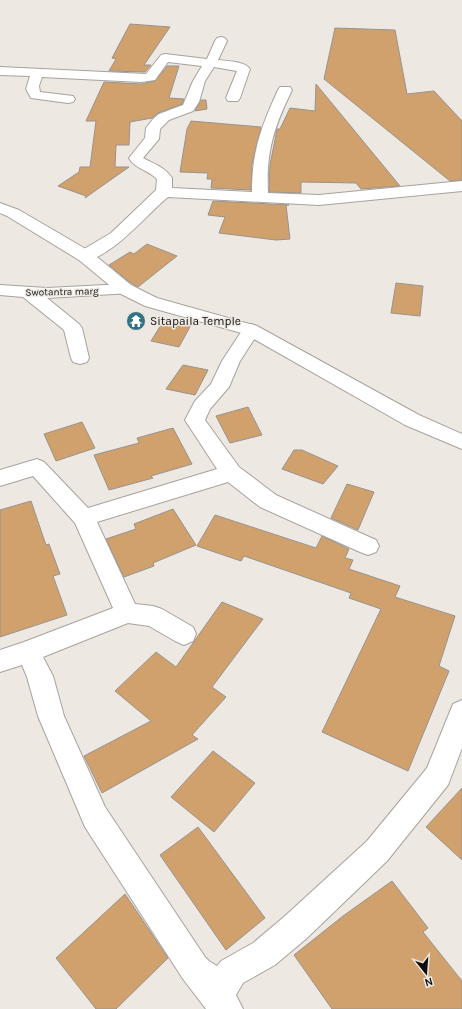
<svg xmlns="http://www.w3.org/2000/svg" width="462" height="1009" font-family="Karla,sans-serif">
<style>
.building{fill:#d1a16d;stroke:#98938d}
.lines{fill:none;stroke-linecap:round;stroke-linejoin:round}
.minor-casing{stroke:#a8a29d;stroke-width:2}
.major-casing{stroke:#a8a29d;stroke-width:2}
.minor{fill:#fff;fill-rule:evenodd}
.major{fill:#fff;fill-rule:evenodd}
.labels{text-anchor:middle;stroke-width:3;stroke-linejoin:round;paint-order:stroke}
.far-street-label{font-size:10px;fill:#110f0d;stroke:#eee8e2}
.poi-label{font-size:12px;fill:#110f0d;stroke:#eee8e2;text-anchor:start}
</style>
<rect width="100%" height="100%" fill="#eee8e2"/>
<!-- building -->
<path class="building" d="M 130,24 L 170,27 L 144,65 L 151,65 L 145,72 L 109,71 L 116,59 L 112,58 Z
M 335,28 L 395,30 L 407,94 L 434,91 L 462,121 L 462,180 L 450,181 L 324,79 Z
M 167,66 L 179,66 L 169,98 L 184,99 L 182,104 L 158,113 L 152,118 L 130,122 L 129,145 L 116,145 L 115,167 L 129,167 L 85,198 L 86,196 L 58,186 L 79,172 L 80,167 L 90,167 L 96,121 L 86,121 L 104,82 L 141,84 L 155,81 Z
M 316,84 L 400,186 L 361,189 L 356,183 L 301,182 L 301,193 L 269,192 L 270,165 L 277,129 L 280,129 L 290,108 L 315,111 Z
M 201,100 L 206,100 L 207,109 L 195,111 Z
M 191,121 L 261,127 L 252,164 L 251,190 L 211,188 L 212,179 L 207,179 L 208,173 L 180,172 L 187,129 Z
M 213,201 L 289,205 L 286,205 L 290,239 L 276,240 L 219,233 L 225,217 L 208,215 Z
M 147,244 L 177,256 L 138,287 L 128,281 L 109,265 L 130,252 L 134,254 Z
M 396,283 L 423,286 L 420,316 L 391,313 Z
M 164,320 L 191,325 L 179,347 L 151,341 Z
M 183,365 L 208,370 L 195,395 L 166,389 Z
M 248,407 L 262,435 L 230,443 L 216,416 Z
M 82,422 L 95,448 L 56,461 L 44,434 Z
M 173,428 L 192,464 L 151,476 L 153,478 L 109,490 L 94,455 L 139,443 L 137,438 Z
M 294,450 L 302,450 L 338,466 L 323,484 L 282,469 Z
M 347,484 L 374,492 L 358,530 L 331,518 Z
M 31,501 L 46,545 L 49,544 L 60,574 L 53,576 L 67,615 L 0,637 L 0,510 Z
M 173,509 L 196,545 L 153,563 L 154,566 L 124,577 L 106,539 L 136,529 L 134,524 Z
M 215,515 L 316,548 L 322,536 L 349,549 L 345,558 L 353,560 L 349,569 L 400,586 L 395,597 L 455,616 L 439,666 L 449,671 L 408,771 L 322,732 L 381,609 L 349,598 L 351,593 L 244,556 L 241,561 L 197,546 Z
M 222,602 L 263,619 L 212,687 L 226,697 L 192,735 L 198,739 L 102,793 L 84,756 L 151,721 L 115,691 L 156,652 L 176,667 Z
M 213,751 L 255,783 L 214,832 L 171,797 Z
M 462,788 L 462,860 L 426,827 Z
M 198,827 L 265,918 L 226,950 L 160,855 Z
M 392,881 L 428,928 L 423,932 L 462,981 L 462,1009 L 332,1009 L 294,955 L 343,916 Z
M 125,894 L 168,958 L 116,1009 L 96,1009 L 56,958 Z"/>
<g class="lines">
<defs>
<path id="minor" d="M 221,37 L 225,38 L 227,41 L 218,60 C 228,61 244,61 250,69 L 240,98 L 238,101 L 228,101 L 226,98 L 237,71 L 214,67 L 205,81 L 199,102 L 193,111 L 169,120 L 160,129 L 159,139 L 143,158 C 154,164 165,167 172,178 L 172,188 L 252,192 C 252,151 261,127 278,90 L 280,87 L 290,87 L 292,90 C 274,127 266,151 268,193 L 319,195 L 462,181 L 462,191 L 319,205 L 168,197 C 149,212 105,266 79,260 L 77,256 L 79,252 L 111,233 L 156,190 L 157,179 C 148,170 134,168 129,158 L 145,138 L 146,128 L 153,119 L 159,114 L 183,105 L 193,81 L 202,66 L 168,62 L 155,80 L 141,82 L 42,77 L 39,86 L 40,92 L 73,96 L 75,99 L 73,102 L 68,103 L 31,98 L 26,89 L 30,76 L 0,75 L 0,67 L 146,74 L 161,55 L 165,54 L 207,59 L 215,41 L 217,38 Z
M 125,284 L 131,285 L 134,289 L 131,293 L 47,298 L 79,324 L 82,328 L 89,358 L 87,362 L 80,364 L 73,362 L 71,358 L 64,330 L 23,297 L 0,295 L 0,285 L 47,288 Z
M 251,324 L 257,326 L 260,330 L 240,361 L 229,387 L 210,409 L 205,420 L 239,467 L 276,495 L 376,540 L 379,546 L 376,552 L 368,555 L 360,552 L 260,507 L 228,482 L 97,522 L 135,604 L 153,606 L 162,609 L 193,627 L 196,634 L 193,641 L 184,645 L 175,641 L 149,626 L 128,623 L 43,657 L 53,676 L 64,716 L 105,807 L 205,957 L 209,961 L 217,966 L 221,961 L 253,943 L 285,916 L 367,841 L 427,768 L 453,704 L 462,700 L 462,748 L 448,785 L 387,861 L 307,938 L 275,965 L 243,983 L 236,995 L 243,1009 L 206,1009 L 183,979 L 85,827 L 38,716 L 27,677 L 22,665 L 0,672 L 0,650 L 24,642 L 113,608 L 75,523 L 33,476 L 0,486 L 0,470 L 37,459 L 44,462 L 88,508 L 217,469 L 185,420 L 195,401 L 211,384 L 222,361 L 245,326 Z"/>
<path id="major" d="M 0,203 L 19,210 L 91,252 L 131,285 L 157,298 L 257,326 L 419,415 L 462,434 L 462,449 L 405,425 L 245,334 L 145,306 L 119,293 L 79,260 L 7,216 L 0,213 Z"/>
</defs>
<!-- minor casing -->
<use href="#minor" class="minor-casing"/>
<!-- major casing -->
<use href="#major" class="major-casing"/>
<!-- minor -->
<use href="#minor" class="minor"/>
<!-- major -->
<use href="#major" class="major"/>
</g>
<!-- icons -->
<defs>
<symbol id="temple-disc" viewBox="-11 -11 22 22"><circle r="9.5" fill="#327486" stroke="#eee8e2"/><path d="M0-6L5-2H3V0L6.5 2.5H4V6H1.5V3h-3V6H-4V2.5H-6.5L-3 0V-2H-5Z" fill="#fff"/></symbol>
</defs>
<g fill-rule="evenodd">
<use href="#temple-disc" x="125" y="310" width="22" height="22"/>
</g>
<g class="labels">
<!-- far-street labels -->
<g class="far-street-label">
<text transform="translate(62 291) rotate(-1)" y="4">Swotantra marg</text>
</g>
<!-- poi labels -->
<g class="poi-label">
<text x="150" y="325">Sitapaila Temple</text>
</g>
</g>
<!-- north arrow -->
<g transform="translate(426 973) rotate(163)" stroke="#eee8e2" stroke-width="3" paint-order="stroke">
<path d="M0-3L7 15L0 10L-7 15Z" fill="#110f0d"/>
<text y="-6" font-size="11" font-weight="bold" text-anchor="middle" fill="#110f0d">N</text>
</g>
</svg>
